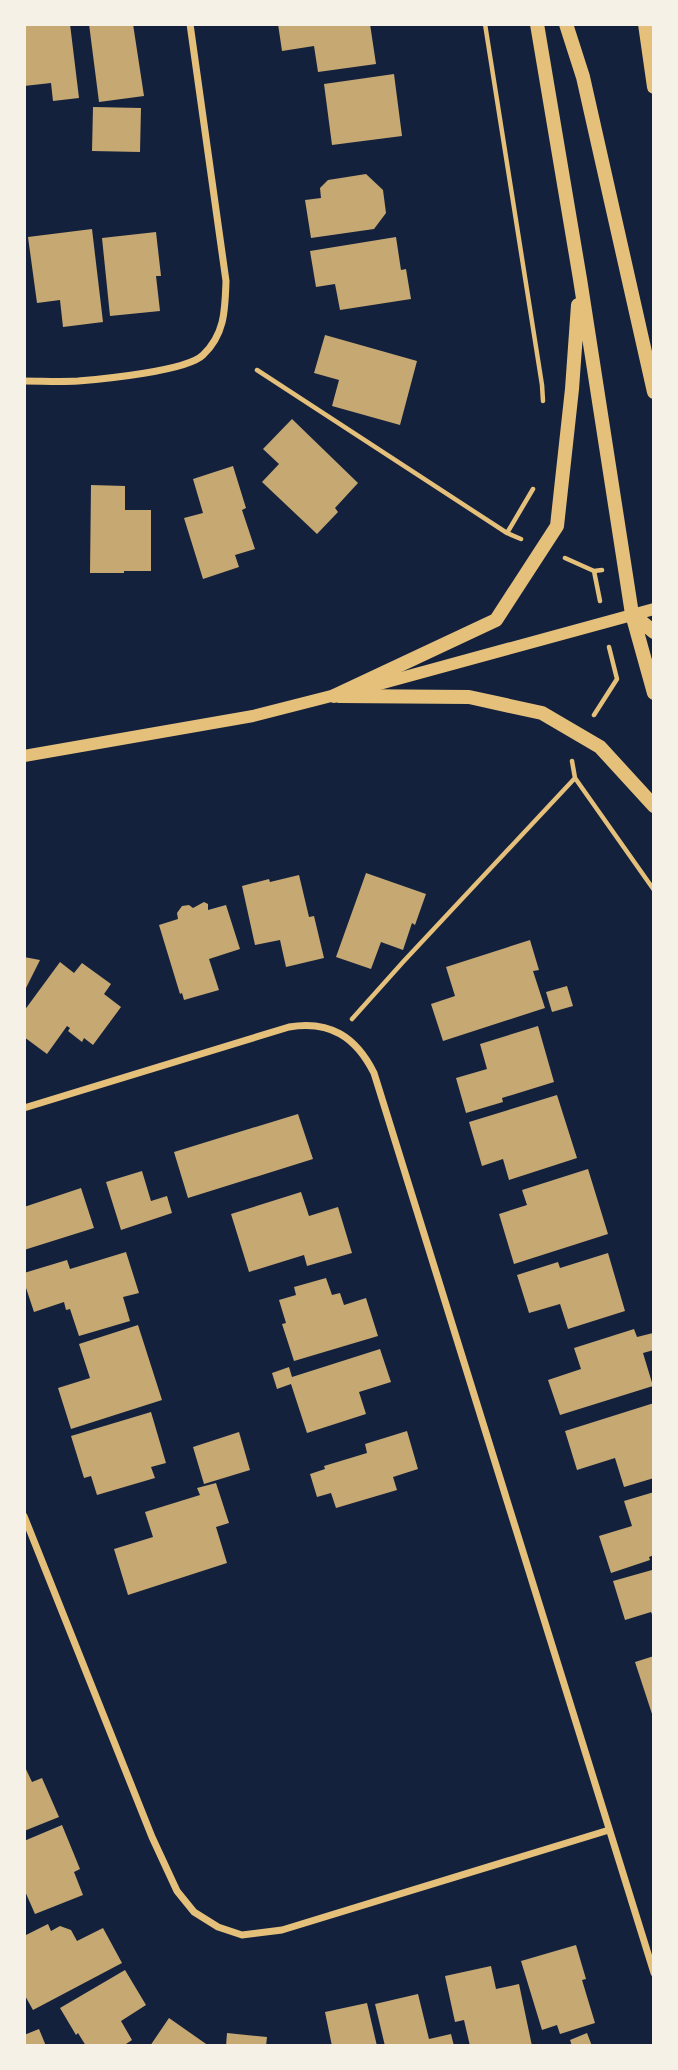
<svg xmlns="http://www.w3.org/2000/svg" width="678" height="2070" font-family="'Nunito Sans',sans-serif">
<style>
.building{fill:#c6a872}
.lines{fill:none;stroke-linecap:round;stroke-linejoin:round}
.path{stroke:#e5c07b;stroke-width:4.5}
.minor{stroke:#e5c07b;stroke-width:7}
.tertiary{stroke:#e5c07b;stroke-width:12}
.secondary{stroke:#e5c07b;stroke-width:14}
</style>
<rect width="100%" height="100%" fill="#14213d"/>
<!-- building -->
<path class="building" d="M 24,24 L 70,24 L 79,98 L 53,101 L 51,83 L 24,86 Z
M 89,24 L 133,24 L 144,96 L 99,102 Z
M 278,24 L 370,24 L 376,64 L 318,72 L 314,46 L 282,51 Z
M 394,74 L 402,136 L 332,145 L 324,84 Z
M 93,107 L 141,108 L 140,152 L 92,151 Z
M 366,174 L 383,190 L 386,213 L 374,229 L 311,238 L 305,200 L 321,198 L 320,188 L 328,180 Z
M 92,229 L 103,322 L 63,327 L 60,300 L 37,303 L 28,237 Z
M 156,232 L 161,276 L 156,276 L 160,311 L 110,316 L 102,238 Z
M 396,237 L 401,270 L 406,269 L 411,299 L 340,310 L 335,284 L 316,287 L 310,251 Z
M 325,335 L 417,361 L 400,425 L 332,406 L 339,380 L 314,373 Z
M 292,419 L 358,483 L 335,508 L 338,512 L 317,534 L 262,482 L 279,464 L 263,449 Z
M 233,466 L 246,508 L 242,510 L 255,549 L 235,555 L 239,567 L 203,579 L 184,518 L 203,513 L 193,479 Z
M 91,485 L 125,486 L 125,510 L 151,510 L 151,571 L 124,571 L 124,573 L 90,573 Z
M 366,873 L 426,894 L 415,925 L 412,923 L 403,950 L 381,942 L 371,969 L 336,957 Z
M 299,875 L 309,917 L 314,916 L 324,958 L 286,967 L 280,940 L 255,945 L 242,886 L 269,879 L 270,882 Z
M 204,902 L 208,904 L 208,910 L 226,905 L 240,949 L 209,959 L 219,990 L 184,1000 L 182,993 L 180,994 L 159,925 L 178,919 L 177,913 L 182,906 L 189,905 L 193,908 Z
M 530,940 L 539,970 L 533,971 L 545,1008 L 443,1041 L 431,1004 L 455,996 L 446,967 Z
M 24,957 L 40,960 L 24,992 Z
M 60,962 L 74,973 L 82,963 L 111,984 L 104,994 L 121,1007 L 93,1045 L 84,1038 L 82,1042 L 68,1031 L 70,1028 L 67,1026 L 47,1054 L 24,1037 L 24,1011 Z
M 567,986 L 573,1006 L 552,1012 L 546,992 Z
M 538,1026 L 554,1082 L 502,1098 L 503,1102 L 466,1113 L 456,1078 L 487,1069 L 480,1044 Z
M 557,1095 L 577,1158 L 509,1180 L 503,1159 L 482,1166 L 469,1122 Z
M 298,1114 L 313,1159 L 188,1198 L 174,1152 Z
M 588,1169 L 608,1234 L 514,1264 L 499,1214 L 527,1205 L 522,1190 Z
M 142,1171 L 151,1201 L 167,1196 L 172,1213 L 121,1230 L 106,1182 Z
M 81,1188 L 94,1228 L 24,1250 L 24,1207 Z
M 301,1192 L 309,1216 L 338,1207 L 352,1253 L 307,1266 L 304,1255 L 249,1272 L 231,1214 Z
M 126,1252 L 139,1293 L 123,1297 L 130,1321 L 79,1336 L 70,1309 L 66,1310 L 64,1302 L 34,1312 L 24,1282 L 24,1273 L 67,1260 L 70,1269 Z
M 608,1253 L 625,1311 L 568,1329 L 560,1304 L 529,1313 L 517,1275 L 558,1262 L 560,1268 Z
M 326,1278 L 332,1295 L 340,1293 L 344,1305 L 366,1298 L 378,1336 L 294,1361 L 282,1324 L 286,1323 L 279,1300 L 296,1295 L 294,1287 Z
M 138,1325 L 162,1400 L 71,1429 L 58,1388 L 90,1378 L 79,1344 Z
M 634,1329 L 637,1337 L 653,1333 L 654,1350 L 643,1353 L 653,1386 L 560,1415 L 548,1380 L 581,1369 L 574,1348 Z
M 380,1349 L 391,1382 L 359,1392 L 366,1414 L 307,1433 L 291,1384 L 277,1389 L 272,1373 L 289,1367 L 292,1377 Z
M 654,1403 L 654,1478 L 624,1487 L 615,1458 L 577,1470 L 565,1431 Z
M 151,1412 L 166,1463 L 151,1467 L 155,1478 L 97,1495 L 91,1476 L 84,1478 L 71,1436 Z
M 407,1431 L 418,1469 L 393,1477 L 397,1490 L 336,1508 L 331,1493 L 317,1497 L 310,1474 L 325,1469 L 324,1466 L 367,1453 L 365,1444 Z
M 239,1432 L 250,1470 L 204,1484 L 193,1447 Z
M 216,1483 L 229,1523 L 216,1527 L 227,1563 L 128,1595 L 114,1549 L 153,1537 L 145,1512 L 200,1495 L 197,1488 Z
M 654,1492 L 654,1555 L 649,1557 L 650,1560 L 611,1573 L 599,1536 L 632,1526 L 624,1501 Z
M 652,1570 L 654,1619 L 651,1612 L 625,1620 L 613,1581 Z
M 654,1656 L 654,1717 L 653,1717 L 635,1662 Z
M 24,1765 L 32,1782 L 42,1778 L 59,1817 L 24,1831 Z
M 62,1825 L 80,1869 L 74,1872 L 83,1895 L 35,1914 L 24,1889 L 24,1841 Z
M 48,1924 L 51,1931 L 60,1926 L 71,1930 L 77,1941 L 103,1928 L 122,1963 L 33,2010 L 24,1994 L 24,1936 Z
M 576,1945 L 586,1979 L 582,1980 L 595,2023 L 560,2034 L 557,2025 L 542,2030 L 521,1961 Z
M 491,1966 L 496,1989 L 519,1984 L 532,2046 L 470,2046 L 464,2020 L 455,2022 L 445,1976 Z
M 125,1970 L 146,2005 L 121,2021 L 132,2040 L 123,2046 L 86,2046 L 78,2033 L 76,2035 L 60,2008 Z
M 418,1994 L 429,2039 L 451,2034 L 454,2046 L 385,2046 L 375,2004 Z
M 367,2003 L 377,2046 L 332,2046 L 325,2012 Z
M 169,2018 L 209,2046 L 150,2046 Z
M 39,2029 L 46,2046 L 24,2046 L 24,2035 Z
M 227,2033 L 267,2037 L 266,2046 L 226,2046 Z
M 587,2033 L 592,2046 L 572,2046 L 570,2040 Z"/>
<g class="lines">
<!-- path -->
<path class="path" d="M 485,24 L 542,385 L 543,401
M 257,370 L 507,533 L 521,539
M 507,533 L 533,489
M 565,558 L 594,571 L 602,570
M 594,571 L 600,601
M 594,715 L 617,679 L 609,647
M 572,761 L 575,778 L 654,890
M 352,1019 L 403,962 L 575,778"/>
<!-- minor -->
<path class="minor" d="M 24,381 C 42,381 60,382 78,381 C 103,379 187,371 203,355 C 225,334 225,310 226,281 L 190,24
M 24,1108 L 289,1027 C 330,1020 356,1037 374,1073 L 654,1973
M 24,1516 L 152,1837 L 177,1891 L 194,1912 L 218,1927 L 242,1935 L 282,1930 L 609,1830"/>
<!-- tertiary -->
<path class="tertiary" d="M 361,689 L 654,609
M 24,756 L 253,716 L 343,693"/>
<!-- secondary -->
<path class="secondary" d="M 537,24 L 580,279 L 632,614 L 654,693
M 566,24 L 583,77 L 654,392
M 645,24 L 654,87
M 632,614 L 654,632
M 334,696 L 496,620 L 557,526 L 572,389 L 578,305
M 339,696 L 469,697 L 542,713 L 600,747 L 654,806"/>
</g>
<!-- border -->
<rect width="678" height="2070" fill="none" stroke="#f6f1e7" stroke-width="52"/>
</svg>
